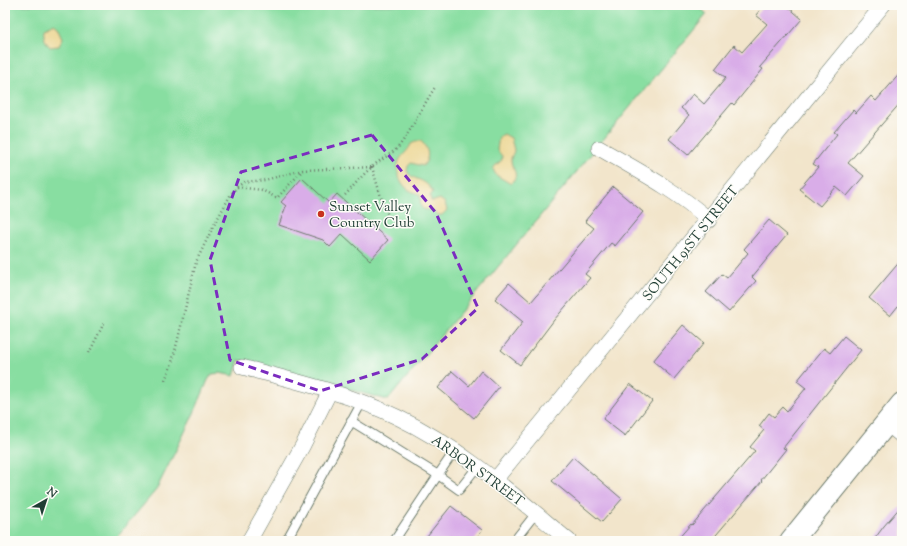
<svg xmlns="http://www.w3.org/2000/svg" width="907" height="546" font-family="'Sorts Mill Goudy',serif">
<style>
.green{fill:#88dea1;stroke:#548e6a}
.sand{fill:#eeda9e;stroke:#868c69}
.building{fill:#d9ade8}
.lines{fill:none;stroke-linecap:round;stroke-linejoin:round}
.service-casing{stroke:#697869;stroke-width:10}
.minor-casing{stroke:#697869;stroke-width:16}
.primary-casing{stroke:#697869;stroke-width:24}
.path{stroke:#697869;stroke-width:2.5;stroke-dasharray:1 3;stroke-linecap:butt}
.service{stroke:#fff;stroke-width:8}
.minor{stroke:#fff;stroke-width:15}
.primary{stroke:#fff;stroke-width:22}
.marked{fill:none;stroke:#7b2cbf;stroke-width:3;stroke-dasharray:8 5;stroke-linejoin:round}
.poi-dot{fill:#c8321e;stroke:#fdfcf7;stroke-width:1.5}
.labels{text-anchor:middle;stroke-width:3;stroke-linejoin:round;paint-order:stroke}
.poi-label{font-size:14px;fill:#1f3d34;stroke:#fdfcf7;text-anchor:start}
.street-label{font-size:14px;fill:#1f3d34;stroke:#fdfcf7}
</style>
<rect width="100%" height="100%" fill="#fdfcf7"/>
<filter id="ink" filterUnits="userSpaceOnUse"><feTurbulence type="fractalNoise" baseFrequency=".025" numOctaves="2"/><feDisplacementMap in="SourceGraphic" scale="8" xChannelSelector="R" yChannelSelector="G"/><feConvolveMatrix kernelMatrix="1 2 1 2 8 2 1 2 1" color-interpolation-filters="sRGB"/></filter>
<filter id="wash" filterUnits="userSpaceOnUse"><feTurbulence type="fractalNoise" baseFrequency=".012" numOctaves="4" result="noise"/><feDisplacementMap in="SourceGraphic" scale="16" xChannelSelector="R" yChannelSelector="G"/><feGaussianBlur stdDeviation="0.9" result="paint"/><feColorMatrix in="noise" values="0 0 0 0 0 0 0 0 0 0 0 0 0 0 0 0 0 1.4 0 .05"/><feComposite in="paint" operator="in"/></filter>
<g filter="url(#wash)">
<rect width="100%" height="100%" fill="#f2e5cb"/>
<!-- green -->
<path class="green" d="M 5,5 L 696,5 L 707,14 L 388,400 L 239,360 L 234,376 L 220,373 L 212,374 L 208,380 L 195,411 L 175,452 L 156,490 L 113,541 L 5,541 Z"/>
<!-- sand -->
<path class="sand" d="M 54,24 L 58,27 L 63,38 L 59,46 L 50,47 C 45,42 43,36 44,29 Z
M 504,134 L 511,138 L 514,150 C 514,153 511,156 511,159 C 511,171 521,172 511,184 L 496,175 L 493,169 L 496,165 L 502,160 L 502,156 L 497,150 L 499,137 Z
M 417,141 L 421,141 C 429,149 430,158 423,166 L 411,163 L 408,166 L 407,171 C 413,182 424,176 433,192 L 430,196 L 431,201 L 434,201 L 440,199 L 445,203 L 447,210 L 442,215 L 438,215 L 433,210 C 418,210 421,207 420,195 C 416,192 412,192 409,190 C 400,184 394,169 400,159 C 404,153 408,151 411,144 Z"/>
<g id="blocks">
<!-- building -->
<path class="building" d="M 764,5 L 786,5 L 802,19 L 760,67 L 763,69 L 734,105 L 732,103 L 688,155 L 669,139 L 689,115 L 681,108 L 693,94 L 704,104 L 726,78 L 715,69 L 734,45 L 742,52 L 767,24 L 756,15 Z
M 902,71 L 902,101 L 848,163 L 864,176 L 847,196 L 836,187 L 820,206 L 799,189 L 818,167 L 813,164 L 837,134 L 834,132 L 853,110 L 856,113 L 871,96 L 876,101 Z
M 302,178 L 329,203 L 337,194 L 388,240 L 370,260 L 342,234 L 330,247 L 323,240 L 279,225 L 286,206 L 281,202 Z
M 613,187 L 643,212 L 615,246 L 611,243 L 585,274 L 590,278 L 554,320 L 520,365 L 501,350 L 523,322 L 495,299 L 509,283 L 531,302 L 594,228 L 585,221 Z
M 769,220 L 787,235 L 752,277 L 756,281 L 729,312 L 706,292 L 722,274 L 727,278 L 748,253 L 744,249 Z
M 902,259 L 902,301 L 890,316 L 869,298 Z
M 683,325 L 704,343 L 674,379 L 653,361 Z
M 844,336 L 861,350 L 783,448 L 786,449 L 761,480 L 762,481 L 711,541 L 676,541 L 691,524 L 692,525 L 755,451 L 750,447 L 764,430 L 759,426 L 769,413 L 774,417 L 783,407 L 787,411 L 806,388 L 797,381 L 824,348 L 830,353 Z
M 452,371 L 469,386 L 481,371 L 499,387 L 474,418 L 438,388 Z
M 630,384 L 652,401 L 625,436 L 603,419 Z
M 573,457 L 622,499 L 602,522 L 552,481 Z
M 902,505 L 902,541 L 873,541 L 884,526 Z
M 451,506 L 482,530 L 474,541 L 423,541 Z"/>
</g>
</g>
<g filter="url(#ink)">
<use href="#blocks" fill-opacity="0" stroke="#697869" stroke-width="1"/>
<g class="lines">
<defs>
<path id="service" d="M 351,421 L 438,475 L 455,450
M 286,541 L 362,402
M 394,541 L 438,475 L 459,490 L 477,467
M 514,541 L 536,513"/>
<path id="minor" d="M 599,148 C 637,170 676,190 709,220
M 242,367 C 294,381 348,393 397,417 C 462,448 515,496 569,541
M 886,423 L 902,436
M 495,480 L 883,5
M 249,541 L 303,445 L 330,391"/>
<path id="primary" d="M 791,541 L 902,404"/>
</defs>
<!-- service casing -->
<use href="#service" class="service-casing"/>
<!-- minor casing -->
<use href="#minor" class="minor-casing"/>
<!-- primary casing -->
<use href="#primary" class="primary-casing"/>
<!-- path -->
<path class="path" d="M 372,167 L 384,207 L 390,219
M 237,187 L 262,190 L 277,198 L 302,171
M 345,195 C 354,186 361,176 371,168 C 380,159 392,155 400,145 C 414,126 423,105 436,86
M 89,353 L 105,321
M 165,380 L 171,366 L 178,339 L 196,262 L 213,227 L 231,194 L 237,187 L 244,182 L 265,180 L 303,170 L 372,167"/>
<!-- service -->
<use href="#service" class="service"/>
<!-- minor -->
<use href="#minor" class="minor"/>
<!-- primary -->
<use href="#primary" class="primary"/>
</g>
</g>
<!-- marked area -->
<path class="marked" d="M 372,135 L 436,213 L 478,308 L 422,359 L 320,391 L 230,360 L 210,260 L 241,172 Z"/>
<!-- markers -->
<circle class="poi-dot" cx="321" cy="214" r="4"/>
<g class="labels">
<!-- poi labels -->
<g class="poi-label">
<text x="329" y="211">Sunset Valley<tspan x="329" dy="16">Country Club</tspan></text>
</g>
<!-- street labels -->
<g class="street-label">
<text transform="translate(690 243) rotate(-51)" y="5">SOUTH 91ST STREET</text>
<text transform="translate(478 470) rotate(36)" y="5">ARBOR STREET</text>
</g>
</g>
<!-- margin -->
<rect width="907" height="546" fill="none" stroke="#fdfcf7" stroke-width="20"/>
<!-- north arrow -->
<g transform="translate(46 500) rotate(39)" stroke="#fdfcf7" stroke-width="3" paint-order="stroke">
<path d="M0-3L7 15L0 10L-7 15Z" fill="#1f3d34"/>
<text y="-6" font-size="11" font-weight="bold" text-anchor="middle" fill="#1f3d34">N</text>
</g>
</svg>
